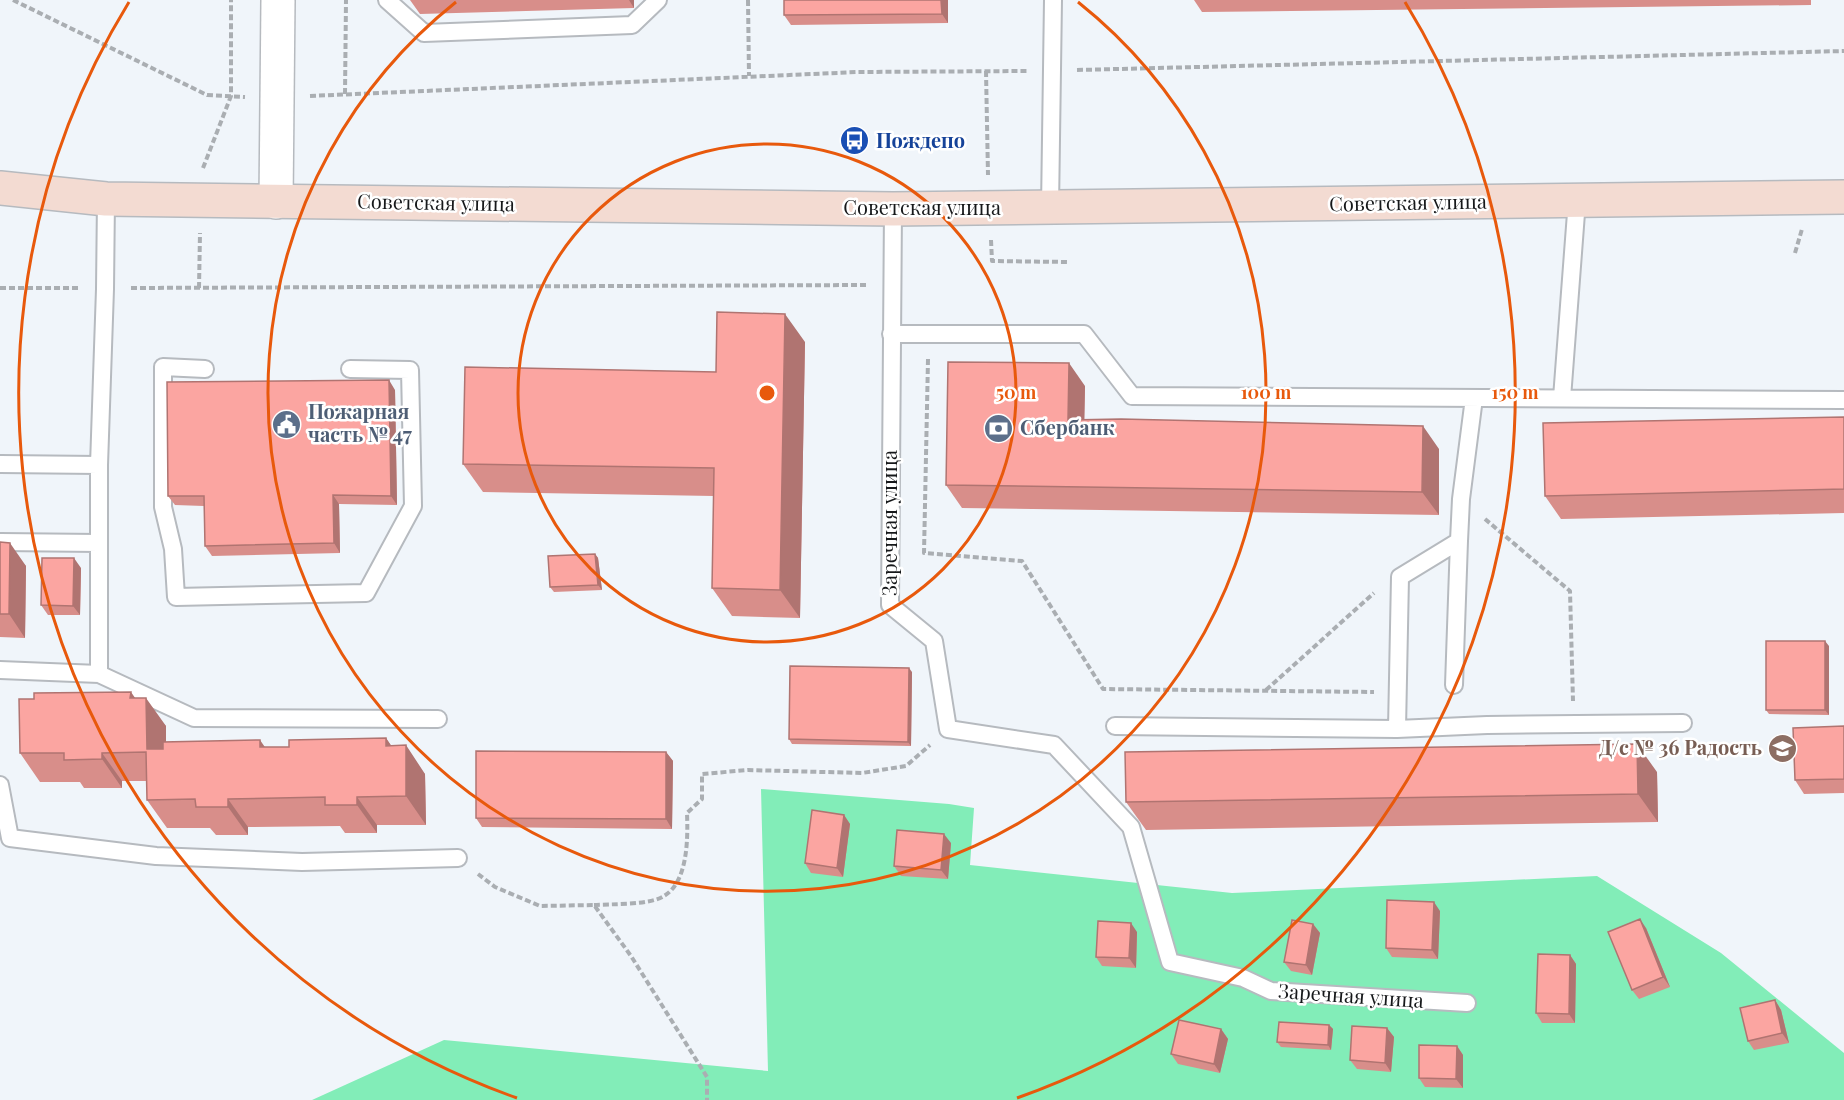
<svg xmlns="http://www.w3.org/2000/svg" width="1844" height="1100" font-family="'Playfair Display',serif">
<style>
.green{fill:#82edb8}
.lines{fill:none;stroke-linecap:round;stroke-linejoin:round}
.service-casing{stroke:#b6babf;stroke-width:20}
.minor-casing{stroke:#b6babf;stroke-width:36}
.secondary-casing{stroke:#b6babf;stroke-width:36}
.path{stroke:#aaaeb2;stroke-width:4;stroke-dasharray:6 3;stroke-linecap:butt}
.service{stroke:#fff;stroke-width:16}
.minor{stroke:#fff;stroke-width:33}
.secondary{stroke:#f3dbd2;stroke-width:33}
.wall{fill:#d88e8a}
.shaded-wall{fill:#b07471}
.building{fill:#fba5a1;stroke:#b07471;stroke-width:1.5}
.ring{fill:none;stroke:#e8590c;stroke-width:3}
.labels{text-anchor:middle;stroke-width:5;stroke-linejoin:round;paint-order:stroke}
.transit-label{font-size:20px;font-weight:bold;fill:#164399;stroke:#fff;text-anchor:start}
.street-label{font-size:20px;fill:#16181a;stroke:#fff}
.service-label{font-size:20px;font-weight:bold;fill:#4e5e75;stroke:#fff;text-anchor:start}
.education-label{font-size:20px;font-weight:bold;fill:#785e54;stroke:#fff;text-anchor:end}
.centre{fill:#e8590c;stroke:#fff;stroke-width:3}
.ring-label{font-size:18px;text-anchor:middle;font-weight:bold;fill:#e8590c;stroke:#fff;stroke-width:5;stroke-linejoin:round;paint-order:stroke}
</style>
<rect width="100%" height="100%" fill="#f0f5fa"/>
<!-- green -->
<path class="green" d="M 761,789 L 949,804 L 974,808 L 970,865 L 1232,893 L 1597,876 L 1721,953 L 1844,1053 L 1844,1100 L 312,1100 L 444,1040 L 768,1071 Z"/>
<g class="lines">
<defs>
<path id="service" d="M 387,0 L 424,33 L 632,25 L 658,0
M 1050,208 L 1053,0
M 893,209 L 890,605 L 934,641 L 948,729 L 1054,745 L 1131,827 L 1170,962 L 1243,978 L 1271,991 L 1467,1003
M 891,334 L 1084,334 L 1132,396 L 1844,400
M 205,369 L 163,367 L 163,507 L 173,549 L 176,597 L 366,593 L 413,506 L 410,370 L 350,369
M 1562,398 L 1577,200
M 0,464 L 99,465
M 0,542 L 99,543
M 0,670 L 99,674 L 194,718 L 438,719
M 99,674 L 99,465 L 105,289 L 106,199
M 1454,685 L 1459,541
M 1115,726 L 1397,729 L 1487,725 L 1683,723
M 1397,729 L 1400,577 L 1459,541 L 1461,499 L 1474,398
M 0,785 L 10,838 L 156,856 L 302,862 L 458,858"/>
<path id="minor" d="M 276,202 L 278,0"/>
<path id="secondary" d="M 0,188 L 106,199 L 893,209 L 1844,197"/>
</defs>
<!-- service casing -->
<use href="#service" class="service-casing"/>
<!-- minor casing -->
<use href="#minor" class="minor-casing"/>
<!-- secondary casing -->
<use href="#secondary" class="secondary-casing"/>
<!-- path -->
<path class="path" d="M 13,0 L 207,95 L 245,97
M 748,0 L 749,76
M 1077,70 L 1844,51
M 986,71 L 988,175
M 345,94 L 346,0
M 310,96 L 858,72 L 1027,71
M 203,168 L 231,96 L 231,0
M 991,240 L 992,261 L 1068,262
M 1795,253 L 1802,229
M 0,288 L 81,288
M 131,288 L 867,285
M 199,288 L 200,233
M 928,359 L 924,553 L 1022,561 L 1103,689 L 1374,692
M 1485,519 L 1570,591 L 1573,701
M 1266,690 L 1374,593
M 478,874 L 495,887 L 540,906 L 594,905 L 631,956 L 707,1077 L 707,1100
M 594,905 C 610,904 651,905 664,896 C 688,882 688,838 687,813 L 702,799 L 702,774 L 748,770 L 862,773 L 906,766 L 930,745"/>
<!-- service -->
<use href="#service" class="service"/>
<!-- minor -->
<use href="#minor" class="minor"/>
<!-- secondary -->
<use href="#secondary" class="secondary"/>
</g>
<!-- wall -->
<path class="wall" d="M 410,0 L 634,0 L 634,8 L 420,14 Z
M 948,0 L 948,23 L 791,25 L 784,15 Z
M 1194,0 L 1811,0 L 1811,5 L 1202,12 Z
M 805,342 L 800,618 L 732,616 L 712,588 L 714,496 L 483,492 L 463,464 L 716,372 Z
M 1085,386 L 1084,420 L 1439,449 L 1439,515 L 962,508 L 946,485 Z
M 395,390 L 397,505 L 339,504 L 340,553 L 212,556 L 205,546 L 204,506 L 175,505 L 168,496 Z
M 1844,417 L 1844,513 L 1561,519 L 1545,496 Z
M 0,542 L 26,566 L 25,638 L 0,637 Z
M 595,554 L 598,558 L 602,590 L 554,592 L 550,587 Z
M 81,568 L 80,615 L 48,615 L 41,605 Z
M 1829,646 L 1829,715 L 1769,714 L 1766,710 Z
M 912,672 L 911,746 L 792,744 L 789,739 Z
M 135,698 L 166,726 L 166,742 L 265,747 L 289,747 L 386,738 L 391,746 L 425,774 L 426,825 L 377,825 L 377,833 L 345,833 L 340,826 L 248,827 L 248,835 L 216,835 L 210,828 L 167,828 L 147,800 L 147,781 L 122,781 L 122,788 L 84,788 L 80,782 L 40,782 L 20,753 Z
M 1844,726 L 1844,793 L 1804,794 L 1795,780 Z
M 666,752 L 673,761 L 672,829 L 482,827 L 476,818 Z
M 1657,772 L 1658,822 L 1146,830 L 1126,802 Z
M 844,815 L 850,824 L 843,877 L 811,873 L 805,863 Z
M 951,843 L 948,879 L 901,876 L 894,866 Z
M 1440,911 L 1438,959 L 1392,957 L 1386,948 Z
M 1313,924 L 1320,933 L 1312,975 L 1291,971 L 1284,962 Z
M 1646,928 L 1670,987 L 1639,999 L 1632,990 Z
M 1137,932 L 1136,968 L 1102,966 L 1096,957 Z
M 1570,955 L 1576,964 L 1575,1023 L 1542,1023 L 1536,1013 Z
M 1775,1000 L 1781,1010 L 1789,1043 L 1754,1050 L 1748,1041 Z
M 1329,1025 L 1333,1029 L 1331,1050 L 1281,1047 L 1277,1042 Z
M 1387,1028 L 1394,1037 L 1391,1072 L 1357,1069 L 1350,1060 Z
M 1221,1029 L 1228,1039 L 1220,1073 L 1178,1064 L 1171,1054 Z
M 1457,1046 L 1463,1055 L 1463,1088 L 1425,1087 L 1419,1078 Z"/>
<!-- shaded-wall -->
<path class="shaded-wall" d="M 629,0 L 634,0 L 634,8 Z
M 941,0 L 948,0 L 948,23 L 942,14 Z
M 785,314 L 805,342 L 800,618 L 780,590 Z
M 1069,363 L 1085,386 L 1084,443 L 1068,420 Z
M 389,380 L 395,390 L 397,505 L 391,496 Z
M 1423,426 L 1439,449 L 1439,515 L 1422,492 Z
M 333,495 L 339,504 L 340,553 L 334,543 Z
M 10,543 L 26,566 L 25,638 L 9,614 Z
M 595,554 L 598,558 L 602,590 L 598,585 Z
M 74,558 L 81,568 L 80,615 L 73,606 Z
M 1825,641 L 1829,646 L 1829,715 L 1825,710 Z
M 909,668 L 912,672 L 911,746 L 908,742 Z
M 131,692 L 146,714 L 146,698 L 166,726 L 166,777 L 147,749 L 130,698 Z
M 386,738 L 406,767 L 386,746 Z
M 260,740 L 280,769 L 260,747 Z
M 1637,744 L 1657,772 L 1658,822 L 1638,794 Z
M 406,745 L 425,774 L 426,825 L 406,796 Z
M 666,752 L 673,761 L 672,829 L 666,819 Z
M 102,753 L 122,781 L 122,788 L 102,759 Z
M 357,797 L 377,825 L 377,833 L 357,805 Z
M 228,799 L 248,827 L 248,835 L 228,807 Z
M 844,815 L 850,824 L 843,877 L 837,868 Z
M 944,834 L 951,843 L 948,879 L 941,870 Z
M 1434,902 L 1440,911 L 1438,959 L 1432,950 Z
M 1640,919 L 1646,928 L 1670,987 L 1663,977 Z
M 1131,923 L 1137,932 L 1136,968 L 1129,958 Z
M 1313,924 L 1320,933 L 1312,975 L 1306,965 Z
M 1570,955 L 1576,964 L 1575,1023 L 1569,1014 Z
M 1775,1000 L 1781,1010 L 1789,1043 L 1782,1033 Z
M 1329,1025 L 1333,1029 L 1331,1050 L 1328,1045 Z
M 1387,1028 L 1394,1037 L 1391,1072 L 1385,1063 Z
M 1221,1029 L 1228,1039 L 1220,1073 L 1214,1064 Z
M 1457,1046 L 1463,1055 L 1463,1088 L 1456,1079 Z"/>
<!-- building -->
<path class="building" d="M 784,0 L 941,0 L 942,14 L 784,15 Z
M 717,312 L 785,314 L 780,590 L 712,588 L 714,468 L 463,464 L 465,367 L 716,372 Z
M 948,362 L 1069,363 L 1068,420 L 1121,419 L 1423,426 L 1422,492 L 946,485 Z
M 389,380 L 391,496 L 333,495 L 334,543 L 205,546 L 204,496 L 168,496 L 167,382 Z
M 1844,417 L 1844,489 L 1545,496 L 1543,423 Z
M 0,542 L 10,543 L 9,614 L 0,614 Z
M 595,554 L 598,585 L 550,587 L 548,556 Z
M 42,558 L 74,558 L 73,606 L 41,605 Z
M 1766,641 L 1825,641 L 1825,710 L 1766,710 Z
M 790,666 L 909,668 L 908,742 L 789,739 Z
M 131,692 L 130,698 L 146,698 L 147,749 L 163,749 L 163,742 L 260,740 L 260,747 L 289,747 L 289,740 L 386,738 L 386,746 L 406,745 L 406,796 L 357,797 L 357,805 L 325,805 L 325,797 L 228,799 L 228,807 L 196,807 L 195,799 L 147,800 L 146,752 L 102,753 L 102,759 L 64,760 L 64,753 L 20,753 L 19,699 L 34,699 L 34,693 Z
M 1844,726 L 1844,779 L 1795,780 L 1793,728 Z
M 1637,744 L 1638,794 L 1126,802 L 1125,752 Z
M 476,751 L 666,752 L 666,819 L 476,818 Z
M 812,810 L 844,815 L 837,868 L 805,863 Z
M 897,830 L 944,834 L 941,870 L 894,866 Z
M 1387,900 L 1434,902 L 1432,950 L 1386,948 Z
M 1640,919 L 1663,977 L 1632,990 L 1608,932 Z
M 1292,920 L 1313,924 L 1306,965 L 1284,962 Z
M 1098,921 L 1131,923 L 1129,958 L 1096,957 Z
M 1538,954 L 1570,955 L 1569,1014 L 1536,1013 Z
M 1775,1000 L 1782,1033 L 1748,1041 L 1740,1008 Z
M 1179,1020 L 1221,1029 L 1214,1064 L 1171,1054 Z
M 1279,1022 L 1329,1025 L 1328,1045 L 1277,1042 Z
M 1352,1026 L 1387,1028 L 1385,1063 L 1350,1060 Z
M 1419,1045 L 1457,1046 L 1456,1079 L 1419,1078 Z"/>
<!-- distance rings -->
<g class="ring">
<circle cx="767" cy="393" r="249"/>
<path d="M1078 2A499 499 0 1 1 456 2"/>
<path d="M517 1098A748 748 0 0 1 129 2M1405 2A748 748 0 0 1 1017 1098"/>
</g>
<!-- icons -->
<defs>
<symbol id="bus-disc" viewBox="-11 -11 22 22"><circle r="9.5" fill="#1a4fb4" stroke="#fff"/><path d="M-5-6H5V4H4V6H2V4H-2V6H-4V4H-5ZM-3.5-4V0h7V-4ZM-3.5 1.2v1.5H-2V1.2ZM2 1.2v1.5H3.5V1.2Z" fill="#fff"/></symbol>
<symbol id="civic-disc" viewBox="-11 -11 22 22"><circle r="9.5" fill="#5c6f8a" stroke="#fff"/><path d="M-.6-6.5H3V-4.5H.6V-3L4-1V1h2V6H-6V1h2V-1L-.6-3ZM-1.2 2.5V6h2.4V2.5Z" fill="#fff"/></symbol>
<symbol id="bank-disc" viewBox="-11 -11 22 22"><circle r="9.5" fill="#5c6f8a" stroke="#fff"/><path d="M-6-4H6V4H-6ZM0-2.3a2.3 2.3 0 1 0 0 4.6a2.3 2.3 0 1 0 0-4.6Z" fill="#fff"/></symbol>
<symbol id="school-disc" viewBox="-11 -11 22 22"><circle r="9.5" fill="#8d6e63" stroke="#fff"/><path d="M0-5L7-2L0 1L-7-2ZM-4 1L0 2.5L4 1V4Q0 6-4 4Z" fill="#fff"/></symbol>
</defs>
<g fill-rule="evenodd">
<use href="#bus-disc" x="838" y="124" width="33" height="33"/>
<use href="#civic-disc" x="270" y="408" width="33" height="33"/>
<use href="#bank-disc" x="982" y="412" width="33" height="33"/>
<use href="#school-disc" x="1766" y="732" width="33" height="33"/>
</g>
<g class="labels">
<!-- transit labels -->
<g class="transit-label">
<text x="876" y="148">Пождепо</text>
</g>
<!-- street labels -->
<g class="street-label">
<text transform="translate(436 203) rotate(1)" y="7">Советская улица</text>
<text transform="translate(1408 203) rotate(-1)" y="7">Советская улица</text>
<text x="922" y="215">Советская улица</text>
<text transform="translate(890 523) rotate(-90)" y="7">Заречная улица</text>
<text transform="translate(1351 996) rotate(4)" y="7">Заречная улица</text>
</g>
<!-- service labels -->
<g class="service-label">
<text x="308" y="419">Пожарная<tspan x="308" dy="23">часть № 47</tspan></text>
<text x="1020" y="435">Сбербанк</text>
</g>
<!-- education labels -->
<g class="education-label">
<text x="1762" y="755">Д/с № 36 Радость</text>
</g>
</g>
<circle cx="767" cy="393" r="9" class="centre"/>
<g class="ring-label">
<text x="1016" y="399">50 m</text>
<text x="1266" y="399">100 m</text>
<text x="1515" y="399">150 m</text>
</g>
</svg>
